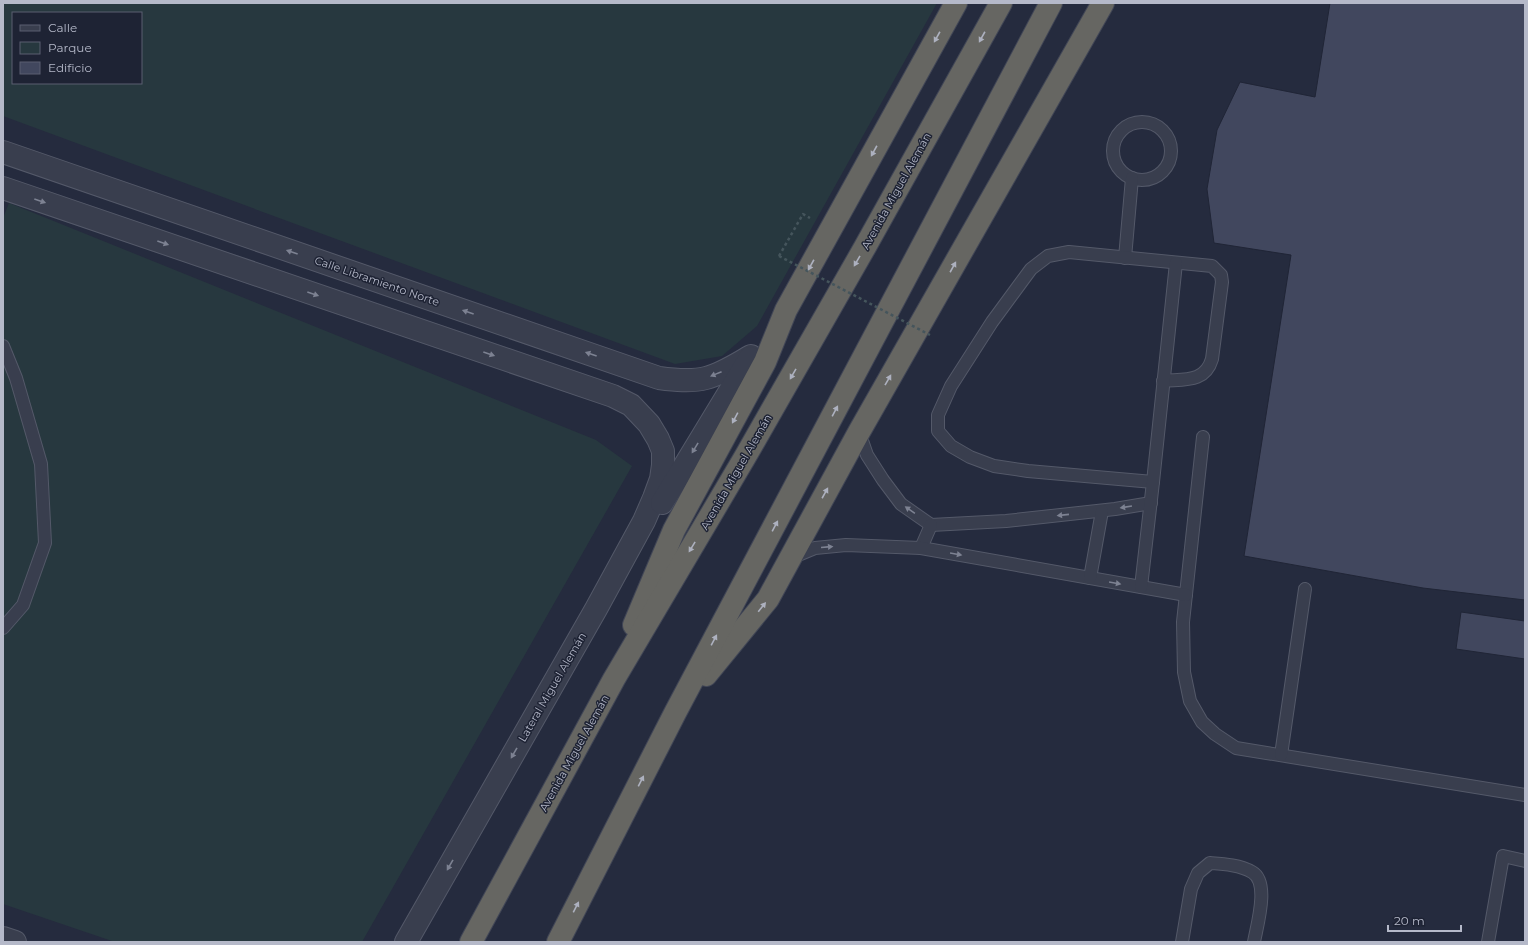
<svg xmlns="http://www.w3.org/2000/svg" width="1528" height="945" viewBox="0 0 1528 945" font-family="Montserrat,sans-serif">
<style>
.green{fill:#27383f;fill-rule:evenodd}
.building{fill:#41475e;stroke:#202536}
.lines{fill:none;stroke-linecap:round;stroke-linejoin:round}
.service-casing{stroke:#545969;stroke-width:14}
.minor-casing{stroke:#545969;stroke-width:24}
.tertiary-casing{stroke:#545969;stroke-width:24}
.trunk-casing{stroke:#414656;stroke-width:24}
.path{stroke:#45555c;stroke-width:2.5;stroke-dasharray:3 3;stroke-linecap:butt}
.service{stroke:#393e4e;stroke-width:12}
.minor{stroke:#393e4e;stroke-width:22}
.tertiary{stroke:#393e4e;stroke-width:22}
.trunk{stroke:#666662;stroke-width:22}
.path-bridge{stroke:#45555c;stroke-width:2.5;stroke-dasharray:3 3;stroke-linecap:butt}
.oneway{fill:#adb1bf}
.oneway2{fill:#7d8292}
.labels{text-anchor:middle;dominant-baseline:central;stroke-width:3;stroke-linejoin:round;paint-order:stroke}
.street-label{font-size:11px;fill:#b5b9c9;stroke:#1e2334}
</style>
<rect width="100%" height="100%" fill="#252b3e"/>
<g class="green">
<path d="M3 3H937L757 326 722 356 675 364 3 116ZM13 13H141V83H13Z"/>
<path d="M9 203 596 440 632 466 362 942H115L3 904V218Z"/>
</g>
<g class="building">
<path d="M1330 3H1525V600L1423 588 1244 556 1291 255 1214 243 1207 189 1217 130 1240 82 1315 97Z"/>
<path d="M1461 612 1525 621V659L1456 649Z"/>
</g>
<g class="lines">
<defs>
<g id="service">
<circle cx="1142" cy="151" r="29"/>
<path d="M1125 258 1132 178"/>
<path d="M3 346 16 378 41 464 45 543 23 605 3 628"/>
<path d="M859 432 867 455 883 480 901 504 931 525 1006 521 1115 509 1151 503"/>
<path d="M1203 437 1183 622 1184 672 1190 701 1202 722 1215 734 1236 748 1525 795"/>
<path d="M1153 482 1028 471 994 466 970 457 951 446 938 431V415L951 386 992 322 1031 269 1048 256 1069 252 1212 266 1221 275 1222 282 1212 359C1205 383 1184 379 1163 381"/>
<path d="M921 548 931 525"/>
<path d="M791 558 815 548 846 545 921 548 1186 595"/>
<path d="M1090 578 1102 511"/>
<path d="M1141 587 1153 482 1176 263"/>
<path d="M1281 755 1305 589"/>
<path d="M1182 942 1191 889 1198 873 1210 863C1223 864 1240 865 1252 872 1270 882 1257 925 1254 942"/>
<path d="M1488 942 1503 856 1525 861"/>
</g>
<path id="minor" d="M3 938 15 942"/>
<g id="tertiary">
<path d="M3 152 659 378C674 380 691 382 706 378 722 374 737 364 751 356"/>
<path d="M3 188 613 396 631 405 649 424 658 439 663 451V465L661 479 654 498 644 521 596 609 406 942"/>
<path d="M662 503 750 358"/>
</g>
<g id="trunk">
<path d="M634 625 674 530 765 362 786 310 956 3"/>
<path d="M706 675 768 599 859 432 1103 3"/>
<path d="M471 942 614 679 745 457 865 247 1001 3"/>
<path d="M558 942 675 713 1051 3"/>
</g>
</defs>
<use href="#service" class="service-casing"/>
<use href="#minor" class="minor-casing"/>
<use href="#tertiary" class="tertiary-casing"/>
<use href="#trunk" class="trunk-casing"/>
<path class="path" d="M779 256 803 214 810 218"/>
<use href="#service" class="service"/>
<use href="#minor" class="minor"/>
<use href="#tertiary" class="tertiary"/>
<use href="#trunk" class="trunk"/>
<path class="path-bridge" d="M779 256 930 335"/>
</g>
<defs><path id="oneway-solid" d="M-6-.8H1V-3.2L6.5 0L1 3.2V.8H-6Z"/></defs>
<g class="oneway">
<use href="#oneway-solid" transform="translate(937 37) rotate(119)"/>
<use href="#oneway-solid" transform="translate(982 37) rotate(119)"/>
<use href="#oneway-solid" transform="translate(874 151) rotate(119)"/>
<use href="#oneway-solid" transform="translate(857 261) rotate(120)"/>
<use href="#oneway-solid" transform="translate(811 265) rotate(119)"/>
<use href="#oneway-solid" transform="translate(953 267) rotate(-61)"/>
<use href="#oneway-solid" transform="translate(793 374) rotate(120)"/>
<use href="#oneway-solid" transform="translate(888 380) rotate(-60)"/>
<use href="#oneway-solid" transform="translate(835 411) rotate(-62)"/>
<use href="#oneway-solid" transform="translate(735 418) rotate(118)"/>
<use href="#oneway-solid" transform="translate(825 493) rotate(-61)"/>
<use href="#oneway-solid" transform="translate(775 526) rotate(-62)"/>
<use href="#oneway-solid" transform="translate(692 547) rotate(121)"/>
<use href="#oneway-solid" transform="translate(762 607) rotate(-51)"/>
<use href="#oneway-solid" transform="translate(714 640) rotate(-62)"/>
<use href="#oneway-solid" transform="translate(641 781) rotate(-63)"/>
<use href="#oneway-solid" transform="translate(576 907) rotate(-63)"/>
</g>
<g class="oneway2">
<use href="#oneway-solid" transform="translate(40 201) rotate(19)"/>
<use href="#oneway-solid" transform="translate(163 243) rotate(19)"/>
<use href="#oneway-solid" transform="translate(292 252) rotate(-161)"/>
<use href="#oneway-solid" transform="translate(313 294) rotate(19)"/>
<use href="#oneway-solid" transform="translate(468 312) rotate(-161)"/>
<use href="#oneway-solid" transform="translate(489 354) rotate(19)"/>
<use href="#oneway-solid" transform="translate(591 354) rotate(-161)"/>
<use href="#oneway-solid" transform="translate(716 374) rotate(158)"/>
<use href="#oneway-solid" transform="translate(695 448) rotate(121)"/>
<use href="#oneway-solid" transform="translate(1126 507) rotate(171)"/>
<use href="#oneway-solid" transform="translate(910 510) rotate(-145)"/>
<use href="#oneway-solid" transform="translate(1063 515) rotate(174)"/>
<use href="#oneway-solid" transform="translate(827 547) rotate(-5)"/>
<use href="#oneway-solid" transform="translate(956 554) rotate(10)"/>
<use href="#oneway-solid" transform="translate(1115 583) rotate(10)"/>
<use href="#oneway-solid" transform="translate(514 753) rotate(120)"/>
<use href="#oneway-solid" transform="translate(450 865) rotate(120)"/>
</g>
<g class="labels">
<g class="street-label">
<text transform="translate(896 191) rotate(-61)">Avenida Miguel Alemán</text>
<text transform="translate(377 281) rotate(19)">Calle Libramiento Norte</text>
<text transform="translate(736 472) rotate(-60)">Avenida Miguel Alemán</text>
<text transform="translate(552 687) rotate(-60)">Lateral Miguel Alemán</text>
<text transform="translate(574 753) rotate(-61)">Avenida Miguel Alemán</text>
</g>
</g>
<rect width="1528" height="945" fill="none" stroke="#b5b9c9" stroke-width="8"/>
<rect x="12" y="12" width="130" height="72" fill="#1e2334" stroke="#5a5f70"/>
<rect x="20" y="25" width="20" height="6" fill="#393e4e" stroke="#5a5f70"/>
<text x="48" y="32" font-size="12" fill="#b5b9c9">Calle</text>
<rect x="20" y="42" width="20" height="12" fill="#27383f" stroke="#5a5f70"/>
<text x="48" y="52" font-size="12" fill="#b5b9c9">Parque</text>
<rect x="20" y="62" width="20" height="12" fill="#41475e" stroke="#5a5f70"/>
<text x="48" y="72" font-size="12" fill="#b5b9c9">Edificio</text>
<path d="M1388 925v6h73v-6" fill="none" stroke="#b5b9c9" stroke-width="2"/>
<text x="1394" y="925" font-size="12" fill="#b5b9c9" stroke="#1e2334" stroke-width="3" paint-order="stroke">20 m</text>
</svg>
